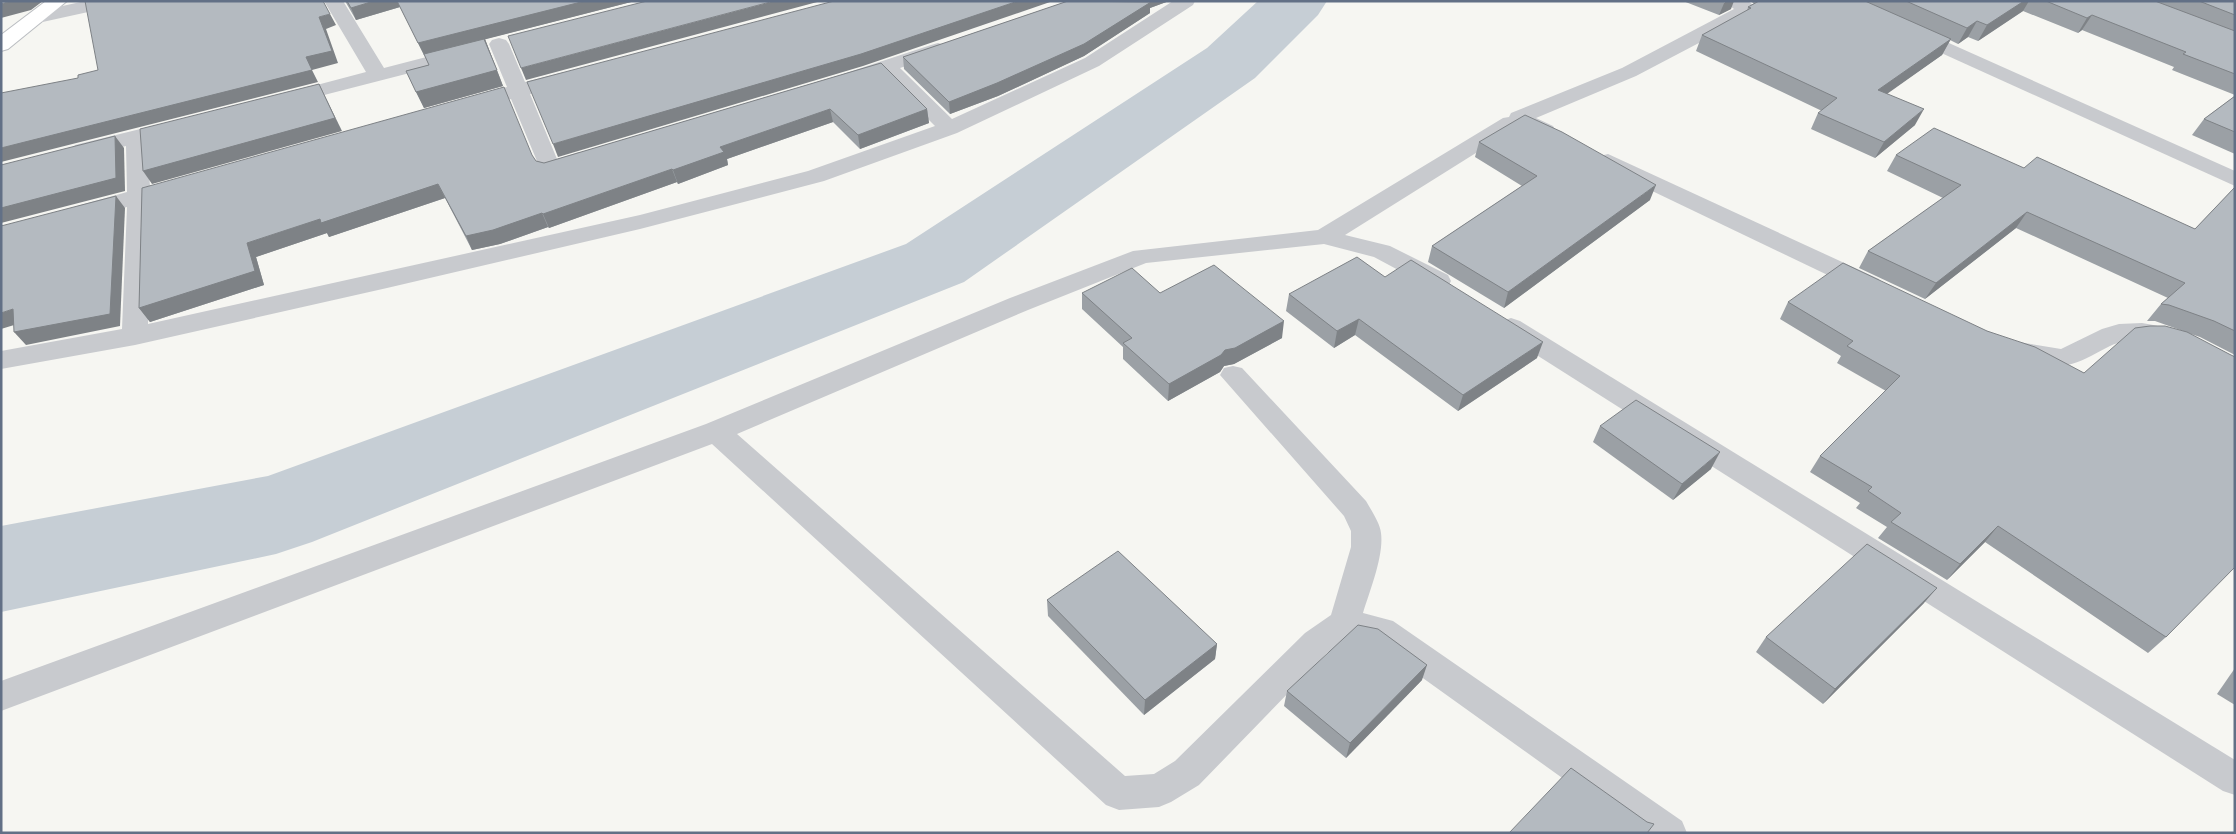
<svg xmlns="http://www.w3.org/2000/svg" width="2236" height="834" viewBox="0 0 2236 834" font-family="Signika,sans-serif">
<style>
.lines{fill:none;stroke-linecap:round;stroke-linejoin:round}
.river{fill:#c6ced5;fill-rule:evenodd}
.major-casing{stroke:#babdc1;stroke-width:2}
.minor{fill:#c8cace;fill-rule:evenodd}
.major{fill:#fff;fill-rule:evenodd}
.wall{fill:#9ba0a5}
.shaded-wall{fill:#7e8286}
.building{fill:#b4bac0;stroke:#7e8286}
</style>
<rect width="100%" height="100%" fill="#f6f6f2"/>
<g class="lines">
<path class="river" d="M1258 1H1327L1318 15 1255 78 964 282 312 542 276 554 1 612V526L268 476 906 244 1207 48Z"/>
<defs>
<path id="major" d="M46 1H67L8 49 1 51V35Z"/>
</defs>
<use href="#major" class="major-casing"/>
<g class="minor">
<path d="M85 1H122L120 5 38 23 31 21 28 17 31 13Z"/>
<path d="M324 1H343L384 68 465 47 472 49 475 53 472 57 293 103 286 105 279 103 276 99 279 95 366 72Z"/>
<path d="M1173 1H1195L1193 5 1099 66 957 133 824 181 640 229 387 288 135 345 1 369V351L122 329 127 207 85 218 77 216 73 211 77 206 127 192 126 146 83 157 75 155 72 150 75 145 177 120 185 121 188 126 185 131 147 140 150 187 178 179 186 181 189 186 186 191 150 201 148 324 640 215 808 171 935 126 883 74 850 84 843 82 840 78 843 74 931 45 938 43 945 45 948 49 945 53 900 68 952 119 1085 58Z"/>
<path d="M1724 1H1748L1758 9 1756 13 1636 76 1536 118 1553 126 1556 131 1553 136C1540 139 1531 132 1519 126L1345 235 1390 246 1448 275 1451 281 1448 287 1439 289 1430 287 1374 257 1324 244 1146 263 1028 310 737 434 1125 776 1154 774 1175 761 1305 633 1331 615 1351 547V531L1344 516 1220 375 1224 368 1233 366 1242 368 1366 501C1371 510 1380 523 1381 533 1384 556 1370 590 1363 613L1393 621 1682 821 1687 833H1639L1374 643 1349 637 1327 653 1199 785 1171 802 1159 807 1119 810 1106 805 712 444 1 711V681L706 424 1010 298 1133 251 1318 230 1503 118 1509 117 1511 113 1622 68 1734 9Z"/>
<path d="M1913 27 2235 171V186L1906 37 1903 33 1906 29Z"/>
<path d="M499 38 506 40 509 44 525 82 564 72 571 74 574 78 571 82 530 94 557 159 579 152 587 154 590 159 587 164 550 175 542 173 511 99 470 110 463 108 460 104 463 100 507 87 489 44 492 40Z"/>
<path d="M1608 154 1879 279 1882 285 1879 291 1870 293 1861 291 1600 166 1597 161 1600 156Z"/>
<path d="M1511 318 1520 321 2235 760V795L2223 791 1502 333 1498 327 1502 321Z"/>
<path d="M2142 323C2176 328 2205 341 2235 357V378L2226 376C2194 358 2160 335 2122 342 2111 344 2101 351 2091 356 2061 372 2041 367 2010 357L2006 351 2010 345 2019 342 2061 349 2102 329 2119 324Z"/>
</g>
<use href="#major" class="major"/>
</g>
<g class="wall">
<path d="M345 1H635L485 39 503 86 424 108 406 71 429 65 400 7 356 20Z"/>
<path d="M1068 1H1169L1150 8V13L1084 56 998 96 950 114 904 69 903 57Z"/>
<path d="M1683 1H1725L1724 3 1731 9 1719 15Z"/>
<path d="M1751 1H2235V95L2172 70 2174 67 2082 30 2078 33 2023 11 1978 41 1968 37 1958 44 1950 40 1942 55 1887 93 1915 125 1875 158 1811 129 1818 113 1822 111 1696 51 1702 35 1747 11 1748 7 1754 4Z"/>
<path d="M881 63 927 109 929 123 860 149 833 122 727 159 728 165 678 184 677 182 549 228 548 227 500 244 472 250 445 198 329 237 327 233 256 257 264 285 150 322 139 308 142 188 532 156 536 161 544 163Z"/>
<path d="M2235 96V154L2192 135 2204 119Z"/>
<path d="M1479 142 1650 200 1504 308 1428 262 1432 246 1522 186 1475 157Z"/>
<path d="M1896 155 2024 168 2195 229 2235 187V355L2200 337 2188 333 2166 637 2148 653 1985 542 1947 580 1878 538 1887 527 1856 508 1860 503 1810 472 1820 456 1886 391 1837 363 1841 356 1780 319 1788 302 1987 331 2084 373 2183 331 2155 321H2147L2161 304 2168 298 2016 228 1925 299 1859 268 1868 251 1943 198 1887 171Z"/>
<path d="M1385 277 1537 358 1458 411 1355 335 1334 348 1286 311 1289 294Z"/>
<path d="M1082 293H1160L1282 338 1234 364 1224 366 1220 372 1168 401 1123 359V347L1082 309Z"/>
<path d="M1600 426 1711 469 1673 500 1593 442Z"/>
<path d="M1047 600 1217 644 1215 659 1144 715 1048 616Z"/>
<path d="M1924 603 1823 704 1756 652 1766 637Z"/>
<path d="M2235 668V705L2217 694Z"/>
<path d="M1422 680 1346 758 1284 706 1287 691Z"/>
</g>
<g class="shaded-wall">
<path d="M11 1H43L31 10 1 18V4Z"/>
<path d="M374 1H397L400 7 356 20 351 8Z"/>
<path d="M585 1H635L424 55 418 43Z"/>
<path d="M774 1H821L526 80 521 68Z"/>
<path d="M1018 1H1053L863 66 558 157 553 144Z"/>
<path d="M1146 1H1169L1150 8V13L1084 56 998 96 950 114 949 102Z"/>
<path d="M1725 1H1734L1731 9 1719 15Z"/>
<path d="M2024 1H2029L2023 11 1978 41 1987 25Z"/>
<path d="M330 14 336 25 326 29 338 63 312 70 318 82 1 162V148L306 57 319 17Z"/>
<path d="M2092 15 2082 30 2078 33 2087 18Z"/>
<path d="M1977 21 1968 37 1958 44 1967 28Z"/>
<path d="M485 39 503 86 424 108 416 92Z"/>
<path d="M1951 39 1942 55 1870 106 1878 90Z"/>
<path d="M319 84 342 131 152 184 143 171Z"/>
<path d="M830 109 833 122 727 159 728 165 678 184 673 170 720 147Z"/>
<path d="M927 109 929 123 860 149 858 135Z"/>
<path d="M1924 109 1915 125 1875 158 1884 142Z"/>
<path d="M115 136 124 148 125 191 1 223V208Z"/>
<path d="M672 169 677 182 549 228 543 214Z"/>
<path d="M438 184 445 198 329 237 327 233 256 257 264 285 150 322 139 308 247 243 320 219Z"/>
<path d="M1656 185 1650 200 1504 308 1508 292Z"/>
<path d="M116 196 125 208 120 326 26 345 14 332Z"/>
<path d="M2027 212 2016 228 1925 299 1936 283Z"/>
<path d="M542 213 548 227 500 244 472 250 466 236Z"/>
<path d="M13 309 24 322 1 329V313Z"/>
<path d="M1359 319 1355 335 1334 348 1337 331Z"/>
<path d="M1284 321 1282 338 1234 364 1224 366 1220 372 1168 401 1169 384 1225 350Z"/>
<path d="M1543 342 1537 358 1458 411 1463 395Z"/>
<path d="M1720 452 1711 469 1673 500 1682 484Z"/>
<path d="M1998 526 1985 542 1947 580 1960 564Z"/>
<path d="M1937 588 1924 603 1823 704 1835 689Z"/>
<path d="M1217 644 1215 659 1144 715 1145 700Z"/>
<path d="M1427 665 1422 680 1346 758 1350 743Z"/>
</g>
<g class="building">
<path d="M1 1H11L1 4Z"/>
<path d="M85 1H323L330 14 319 17 332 51 306 57 312 70 1 148V93L78 78V75L98 70Z"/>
<path d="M347 1H374L351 8Z"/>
<path d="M397 1H585L418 43Z"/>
<path d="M647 1H774L521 68 508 36Z"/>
<path d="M834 1H1018L861 54 553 144 527 82Z"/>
<path d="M1068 1 1151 2 1084 44 997 83 949 102 903 57Z"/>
<path d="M1759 1H1865L1951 39 1878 90 1924 109 1884 142 1818 113 1837 98 1702 35 1751 8 1748 7Z"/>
<path d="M1906 1H2024L1987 25 1977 21 1967 28Z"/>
<path d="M2046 1H2155L2235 31V74L2183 54 2186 52 2092 15 2087 18Z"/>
<path d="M2199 1H2235V15Z"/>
<path d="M484 39 497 70 416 92 406 71 429 65 424 54Z"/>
<path d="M881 63 927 109 858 135 830 109 720 147 724 152 673 170 672 169 543 214 542 213 493 230 466 236 438 184 321 223 320 219 247 243 255 271 139 308 142 188 504 87 532 155 536 161 544 163Z"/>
<path d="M319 84 335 118 143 171 140 129Z"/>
<path d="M2235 96V132L2204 119Z"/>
<path d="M1525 115 1562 132 1656 185 1508 292 1432 246 1537 176 1479 142Z"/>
<path d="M1934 128 2024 168 2037 157 2195 229 2235 187V331L2214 321 2169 305 2161 304 2185 283 2027 212 1936 283 1868 251 1961 185 1896 155Z"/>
<path d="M115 136 116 178 1 208V165Z"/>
<path d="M116 196 110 314 14 332 13 309 1 313V226Z"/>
<path d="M1357 257 1385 277 1411 260 1543 342 1463 395 1359 319 1337 331 1289 294Z"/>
<path d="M1843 263 1987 331 2035 347 2084 373 2135 328 2150 326H2165L2187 332 2229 354 2235 357V567L2166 637 1998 526 1960 564 1891 522 1901 513 1868 491 1872 487 1820 456 1900 376 1847 346 1853 341 1788 302Z"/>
<path d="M1214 265 1284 321 1235 348 1225 350 1221 355 1169 384 1123 343 1132 338 1082 293 1132 268 1160 293Z"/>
<path d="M1636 400 1720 452 1682 484 1600 426Z"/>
<path d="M1867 544 1937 588 1835 689 1766 637Z"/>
<path d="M1118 551 1217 644 1145 700 1047 600Z"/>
<path d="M1358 625 1378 629 1427 665 1350 743 1287 691Z"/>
<path d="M1571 768 1647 822 1654 824 1647 833H1509Z"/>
</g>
<rect width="2236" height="834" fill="none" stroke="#627086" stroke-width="5"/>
</svg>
